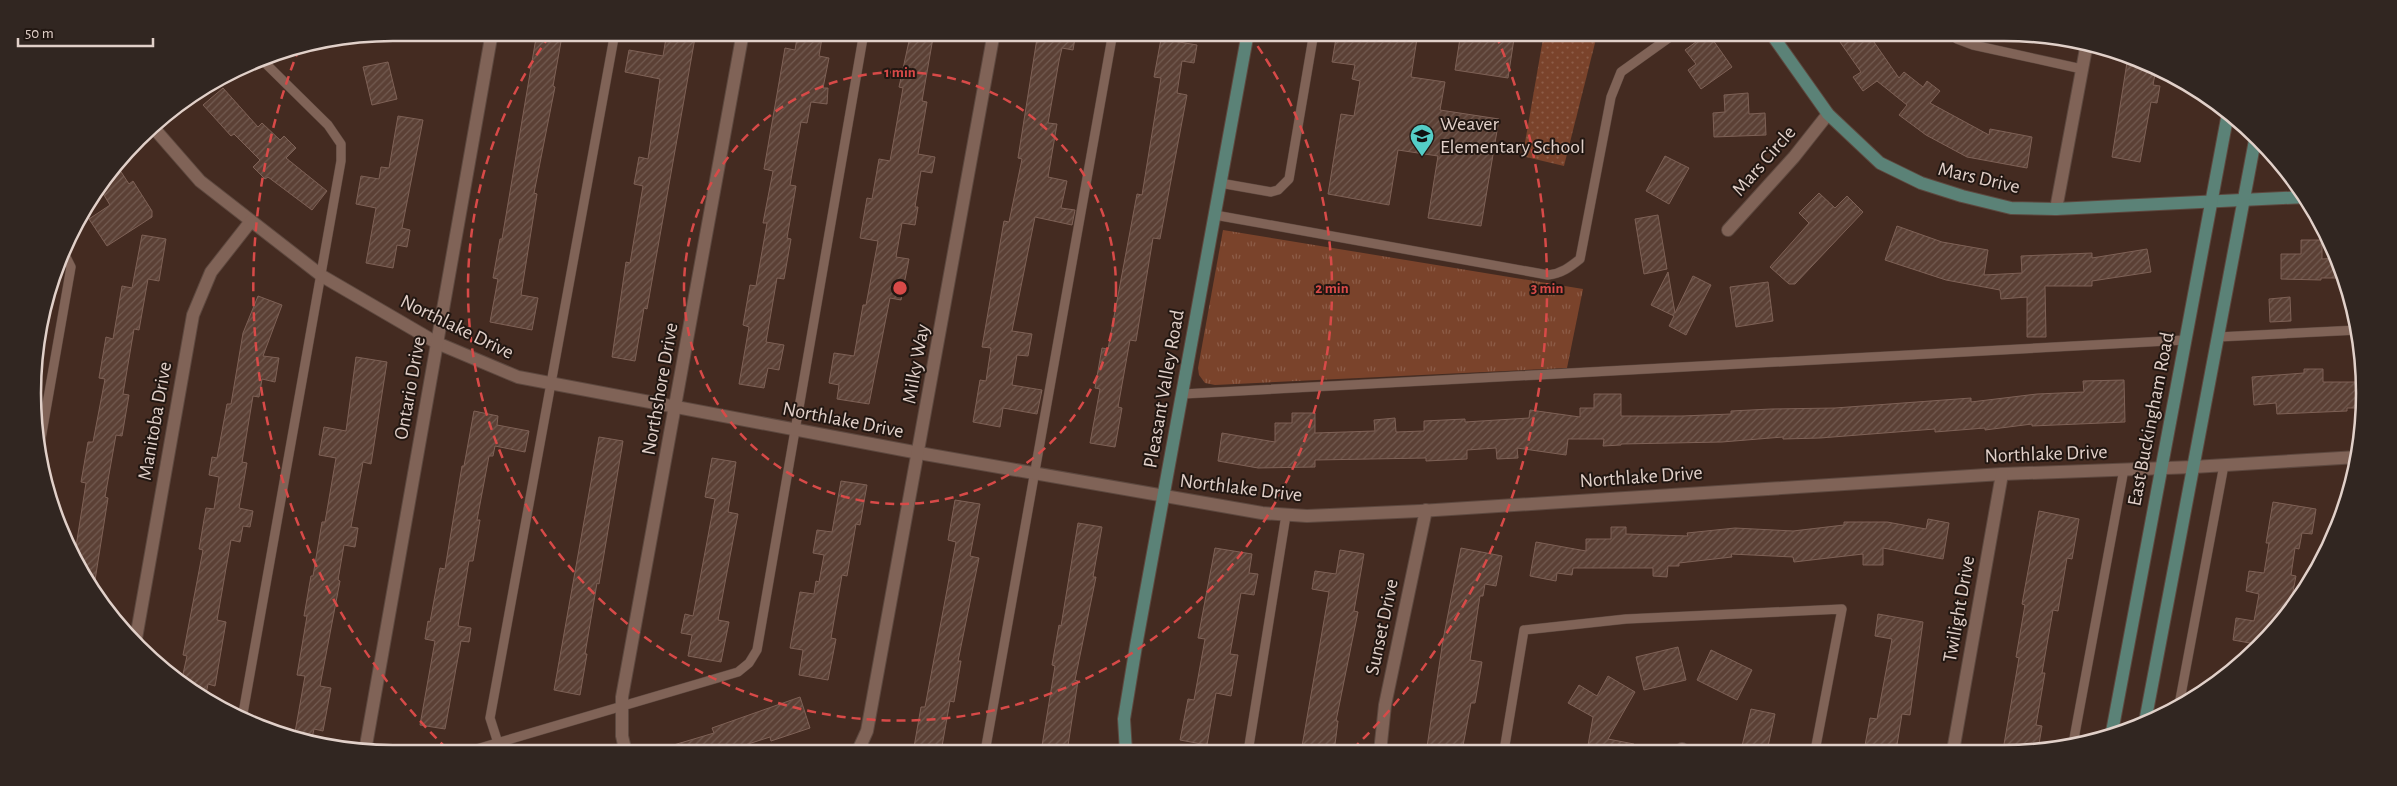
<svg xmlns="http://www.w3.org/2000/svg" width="2397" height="786" viewBox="0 0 2397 786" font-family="'Alegreya Sans',sans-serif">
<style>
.grass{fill:url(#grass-tufts)}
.park{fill:url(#park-dots)}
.building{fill:url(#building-hatch);stroke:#7e6156}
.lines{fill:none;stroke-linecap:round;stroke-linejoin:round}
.lane-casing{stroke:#5d483f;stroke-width:10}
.street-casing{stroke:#5d483f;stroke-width:14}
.secondary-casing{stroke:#5d483f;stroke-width:14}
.lane{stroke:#806357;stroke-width:9}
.street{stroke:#806357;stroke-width:12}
.secondary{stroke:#5b8277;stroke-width:12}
.ring{fill:none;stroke:#d84a48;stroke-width:2.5;stroke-dasharray:9 6}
.labels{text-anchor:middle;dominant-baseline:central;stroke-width:4;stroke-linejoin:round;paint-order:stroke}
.poi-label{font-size:20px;fill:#e1d0c9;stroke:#221712;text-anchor:start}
.street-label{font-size:20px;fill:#e1d0c9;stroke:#221712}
.rim{fill:none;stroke:#e1d0c9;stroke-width:2.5}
.centre{fill:#d84a48;stroke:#221712;stroke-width:2.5}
.ring-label{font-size:15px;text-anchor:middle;font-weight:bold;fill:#d84a48;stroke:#221712;stroke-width:4;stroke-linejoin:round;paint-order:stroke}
</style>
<defs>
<pattern id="grass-tufts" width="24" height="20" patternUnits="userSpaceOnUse" patternTransform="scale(1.25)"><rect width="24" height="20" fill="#7a432b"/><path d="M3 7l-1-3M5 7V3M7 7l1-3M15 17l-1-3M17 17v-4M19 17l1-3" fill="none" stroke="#8d5d48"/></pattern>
<pattern id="park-dots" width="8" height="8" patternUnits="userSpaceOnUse" patternTransform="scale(1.25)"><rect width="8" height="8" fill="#7a432b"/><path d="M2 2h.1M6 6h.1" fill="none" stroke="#8d5d48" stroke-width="1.8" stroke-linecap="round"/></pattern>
<pattern id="building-hatch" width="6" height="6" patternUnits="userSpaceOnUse" patternTransform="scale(1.25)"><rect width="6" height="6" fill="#5b4035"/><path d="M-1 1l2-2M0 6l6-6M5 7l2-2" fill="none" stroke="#725b51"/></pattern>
</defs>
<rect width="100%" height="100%" fill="#442b21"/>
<path class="grass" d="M1223 230 1583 289 1567 368 1215 385 1205 383 1199 375 1198 368Z"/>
<path class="park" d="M1544 33H1559L1596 39 1564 166 1526 157 1523 154Z"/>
<g class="building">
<path d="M537 32 562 36 553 86 555 87 534 193 537 194 521 295 538 298 532 330 490 322 498 279 493 278 500 239H502Z"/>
<path d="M667 32H696L647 309 644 308 635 361 612 357 626 262 630 263 643 186 634 184 639 157 648 159 660 79 625 72 629 50 663 56Z"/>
<path d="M798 32H823L819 56 829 58 823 88H828L827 104 811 102 807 123 801 122 790 185 796 186 787 238 791 239 784 279 777 278 766 342 784 345 779 370 768 368 764 388 739 384 749 327 743 325 750 285 756 286 767 223H763L773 171 764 169 785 48 795 50Z"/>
<path d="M911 32H934L922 101 927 102 918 154 935 157 932 173 921 171 915 207H918L915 225 902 223 896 257 909 259 901 300 890 298 869 404 837 399 839 385 829 383 834 353 854 356 863 305H866L878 241 860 238 867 198 872 199 879 159 890 161 903 88 899 87Z"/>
<path d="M1038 32H1076L1073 50 1062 48 1059 61 1048 123 1057 124 1048 177 1067 181 1061 208 1075 210 1072 225 1035 217 1012 331 1032 334 1028 356 1017 355 1012 385 1042 390 1037 414 1003 408 1000 427 973 422 980 380 986 381 991 348 982 347 1004 221 1009 222 1022 159 1018 158Z"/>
<path d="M1337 32H1418L1411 77 1445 82 1440 110 1499 119 1481 226 1428 218 1438 156 1398 150 1389 205 1328 194 1341 114 1354 116 1360 81 1352 79 1355 65 1332 62Z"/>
<path d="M1461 32H1515L1508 78 1455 70Z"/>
<path d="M1833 32H1867L1899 78 1904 72 1923 87 1927 81 1940 91 1930 103 1989 135 1990 129 2032 137 2027 168 1967 157 1926 135 1899 115 1907 105 1877 81 1863 91 1853 77 1861 72Z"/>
<path d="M1708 33 1732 67 1701 89 1688 70 1696 64 1685 50Z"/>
<path d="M1161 39 1197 45 1194 63 1182 61 1177 93 1187 95 1160 239 1153 238 1136 341 1130 340 1118 407 1122 408 1115 447 1090 443 1100 389 1095 388 1102 348 1108 349 1137 194 1142 195 1161 78 1154 77Z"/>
<path d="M2128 56 2156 68 2153 85 2160 86 2157 103 2151 102 2140 162 2112 157Z"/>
<path d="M388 62 397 99 372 105 363 67Z"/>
<path d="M223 88 258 127 262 123 280 140 284 136 296 148 286 158 327 191 312 210 268 177 265 179 253 167 260 160 234 134 231 136 203 105Z"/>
<path d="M1748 93 1749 114 1765 113 1766 135 1714 137 1713 113 1725 112 1724 95Z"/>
<path d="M398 116 423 120 402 228 410 230 407 247 397 245 393 268 366 263 376 208 356 204 361 176 379 179 381 167 389 168Z"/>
<path d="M1665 156 1689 168 1669 204 1646 191Z"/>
<path d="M116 164 129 184 133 181 152 211V217L107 246 89 219 110 205 99 187Z"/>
<path d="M1819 193 1835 208 1847 196 1863 212 1795 284H1789L1770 267 1809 223 1799 213Z"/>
<path d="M1658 215 1667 269 1644 274 1635 219Z"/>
<path d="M1897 226 1942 242 1988 250 1984 275 2022 273 2021 256 2092 253V258L2147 249 2151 272 2092 281V286H2045L2046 337H2027V297L2001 299 2000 290 1946 280 1885 260Z"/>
<path d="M142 235 166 239 159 281 148 279 139 330 134 329 123 394 129 395 122 436 116 435 105 497 108 498 93 593 75 553 86 483 81 482 88 442H93L105 379 99 378 106 337 113 339 122 286 132 288Z"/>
<path d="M2301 240H2322V259L2338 258 2344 278H2321V280L2281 279V254H2301Z"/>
<path d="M1668 272 1675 313 1693 276 1711 285 1686 335 1669 326 1674 316 1651 305Z"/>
<path d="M1768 282 1773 321 1736 327 1730 287Z"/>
<path d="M258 296 282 305 263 356 279 358 275 382 262 379 259 397 253 396 242 462 247 463 239 508 253 511 250 527 243 526 240 542 231 540 217 620 226 622 215 686 208 684 205 699 181 683 187 656 183 655 203 550 199 549 206 508 214 509 219 477 209 475 212 457 217 458 227 404H231L243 333Z"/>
<path d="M2290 297 2291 321 2270 322 2269 299Z"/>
<path d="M356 357 387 362 371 464 363 462 351 527 358 528 355 547 344 545 338 580 340 581 320 686 331 688 323 731 314 729 311 743 294 738 305 676 297 675 307 616H304L311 576H313L322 522H325L336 458 319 455 324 427 346 431Z"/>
<path d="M2304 369H2323V382H2363V408H2347V411L2277 414 2276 403 2254 405 2252 377 2304 373Z"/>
<path d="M2124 380 2125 422 2032 426V424L1985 430V428L1935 432V429L1820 438 1783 439V437L1722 442 1621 444V445L1603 446 1604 439H1568L1566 455 1517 448 1518 458 1497 459 1496 448 1467 450V459L1426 461V458L1315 460V467L1258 468 1218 461 1222 433 1275 442V423H1292V413H1315V433L1375 431 1374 420 1395 418 1396 432 1424 431V421L1465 419V422L1529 418 1530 410 1580 417V408H1594V394H1621V416H1682L1731 414V411L1771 409 1835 408 1971 398V402L2037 394 2084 392 2083 381Z"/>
<path d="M474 411 498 416 497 425 529 431 525 452 495 446 493 456H489L477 520H480L473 561H469L458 626 471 628 469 642 461 641 445 729 420 725 435 641 425 639 428 621 430 622 440 568 445 569 462 466H464Z"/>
<path d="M599 437 623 441 599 584 597 583 585 654H587L580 695 554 690Z"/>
<path d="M712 458 736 462 728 512 738 514 718 620 729 622 721 662 688 656 692 635 681 633 685 614 693 616 715 499 705 497Z"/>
<path d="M841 481 867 485 860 525 856 524 847 576 842 575 831 638 836 639 828 680 799 675 803 650 790 648 800 592 814 594 816 581 819 582 824 555 813 553 817 530 832 532Z"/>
<path d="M955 500 980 504 970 556 979 558 958 661H961L954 702 950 701 941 752 914 747 921 707H925L956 542 948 540Z"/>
<path d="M2273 502 2316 509 2312 534 2302 533 2299 549 2295 548 2291 575 2296 576 2290 607 2261 645 2233 640 2236 618 2254 621 2259 594 2246 591 2249 571 2264 573 2269 543H2266Z"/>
<path d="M2039 511 2079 519 2072 559 2067 558 2058 611 2053 610 2042 673H2045L2036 725 2042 726 2039 744 2031 743 2030 750H2003L2019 658 2016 657 2025 605 2022 604Z"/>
<path d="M1928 519 1949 523 1943 559 1883 548V565H1863V554L1794 562 1793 557 1731 554 1732 557 1679 563V566H1668L1667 577 1653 576V568H1573L1572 575 1557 573 1556 581 1530 576 1536 542 1586 551V539H1611V527H1626V534L1688 536 1687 533 1735 528 1793 531 1844 525V522H1887L1926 529Z"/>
<path d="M1078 523 1102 527 1093 577H1096L1075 680 1078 681 1067 752H1041L1055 666 1052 665 1059 625 1061 626Z"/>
<path d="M1215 548 1252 554 1249 573 1258 574 1254 595 1241 593 1230 654 1238 655 1231 696 1216 693 1207 745 1180 740 1188 699 1194 700 1205 639 1198 638Z"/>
<path d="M1461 548 1502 556 1496 586 1485 584 1483 596H1480L1470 660 1482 662 1475 703H1471L1462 751 1452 752 1427 747 1443 640Z"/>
<path d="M1340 550 1364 554 1354 611 1358 612 1336 721H1338L1334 752H1301L1329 592 1312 589 1315 571 1336 574Z"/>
<path d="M1878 614 1923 622 1910 715 1902 714 1896 751H1864L1870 718 1877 719 1892 639 1875 636Z"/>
<path d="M1678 647 1686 680 1644 690 1636 657Z"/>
<path d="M1711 650 1752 670 1737 700 1697 680Z"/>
<path d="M1608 676 1635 692 1608 739 1634 744 1633 751H1587L1593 717 1568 703 1579 685 1597 696Z"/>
<path d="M800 697 810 728 771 741 770 737 720 753H661L660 749 714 733 712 728Z"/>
<path d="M1751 709 1775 714 1767 751 1742 746Z"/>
</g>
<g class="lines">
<defs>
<g id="lane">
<path d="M1949 32 1957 39 1973 45 2082 69"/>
<path d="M1220 183 1271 192 1278 190 1289 179 1314 32"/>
<path d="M1215 215 1548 275C1561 274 1570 267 1580 259L1611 97 1621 72 1677 32"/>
<path d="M2218 337 2358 330"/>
<path d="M1183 394 2185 340"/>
<path d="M39 450 71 267 64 253"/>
<path d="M2179 705 2224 465"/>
<path d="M242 719 341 161V144L328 125 260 58"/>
<path d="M498 743 490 718 615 32"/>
<path d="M2073 744 2124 469"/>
<path d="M1509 751 1505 745 1524 630 1626 619 1842 609 1815 751"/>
<path d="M985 752 1113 32"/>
<path d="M1248 752 1286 515"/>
<path d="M463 753 738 672 749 663 757 650 864 32"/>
</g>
<g id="street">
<path d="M152 126 200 181 322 276 437 343 518 377 919 453 1262 513 1307 516 1420 511 2002 474 2193 467 2358 457"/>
<path d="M2056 209 2087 43"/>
<path d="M1728 230 1794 157 1828 114"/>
<path d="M135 644 193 315 211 272 251 221"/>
<path d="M365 751 492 32"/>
<path d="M1682 751V749"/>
<path d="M1953 751 2002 474"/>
<path d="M1380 752 1385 705 1426 510"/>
<path d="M626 753 622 736V697L743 32"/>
<path d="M857 753 867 731 994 32"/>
</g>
<g id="secondary">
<path d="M1770 32 1828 114 1880 163 1921 183 1962 196 2011 208 2056 209 2306 197"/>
<path d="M2145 722 2256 135"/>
<path d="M2112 732 2228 113"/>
<path d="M1126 752 1124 719 1136 646 1248 32"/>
</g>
</defs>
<use href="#lane" class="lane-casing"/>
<use href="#street" class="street-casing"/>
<use href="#secondary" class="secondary-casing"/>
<use href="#lane" class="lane"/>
<use href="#street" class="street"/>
<use href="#secondary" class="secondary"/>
</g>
<g class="ring">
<circle cx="900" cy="288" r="216"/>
<path d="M1249 34A432 432 0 1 1 551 34"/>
<path d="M447 749A647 647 0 0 1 298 51M1496 35A647 647 0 0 1 1353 749"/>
</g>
<defs>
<symbol id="school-pin" viewBox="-11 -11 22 30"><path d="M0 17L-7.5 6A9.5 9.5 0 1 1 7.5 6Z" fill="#54cdc7" stroke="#221712"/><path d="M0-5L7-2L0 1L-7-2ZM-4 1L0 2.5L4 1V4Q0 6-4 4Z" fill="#111"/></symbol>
</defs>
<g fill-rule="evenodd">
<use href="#school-pin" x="1408" y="122" width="28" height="38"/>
</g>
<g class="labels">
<g class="poi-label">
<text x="1440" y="124">Weaver<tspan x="1440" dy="23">Elementary School</tspan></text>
</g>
<g class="street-label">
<text transform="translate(1764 161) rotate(-49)">Mars Circle</text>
<text transform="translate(1979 178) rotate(13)">Mars Drive</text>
<text transform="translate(457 327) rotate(26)">Northlake Drive</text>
<text transform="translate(916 364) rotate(-80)">Milky Way</text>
<text transform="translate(410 388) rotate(-80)">Ontario Drive</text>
<text transform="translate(660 389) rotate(-80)">Northshore Drive</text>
<text transform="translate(1164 389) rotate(-80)">Pleasant Valley Road</text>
<text transform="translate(2151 419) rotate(-79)">East Buckingham Road</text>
<text transform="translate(843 420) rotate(11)">Northlake Drive</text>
<text transform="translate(155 421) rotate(-80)">Manitoba Drive</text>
<text transform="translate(2046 454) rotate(-2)">Northlake Drive</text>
<text transform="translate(1641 477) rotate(-4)">Northlake Drive</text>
<text transform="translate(1241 488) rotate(7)">Northlake Drive</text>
<text transform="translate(1959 609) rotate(-80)">Twilight Drive</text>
<text transform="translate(1382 627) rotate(-78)">Sunset Drive</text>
</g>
</g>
<path d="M0 0H2397V786H0ZM393 41H2004A352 352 0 0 1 2356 393V393A352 352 0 0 1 2004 745H393A352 352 0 0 1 41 393V393A352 352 0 0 1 393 41Z" fill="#312621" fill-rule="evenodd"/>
<path class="rim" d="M393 41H2004A352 352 0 0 1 2356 393V393A352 352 0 0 1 2004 745H393A352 352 0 0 1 41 393V393A352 352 0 0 1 393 41Z"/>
<circle cx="900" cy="288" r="8" class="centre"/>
<g class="ring-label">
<text x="900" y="77">1 min</text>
<text x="1332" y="293">2 min</text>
<text x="1547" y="293">3 min</text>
</g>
<path d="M18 38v8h135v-8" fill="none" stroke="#e1d0c9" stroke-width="2.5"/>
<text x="25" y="38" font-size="15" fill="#e1d0c9" stroke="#221712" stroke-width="4" paint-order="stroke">50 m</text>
</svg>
